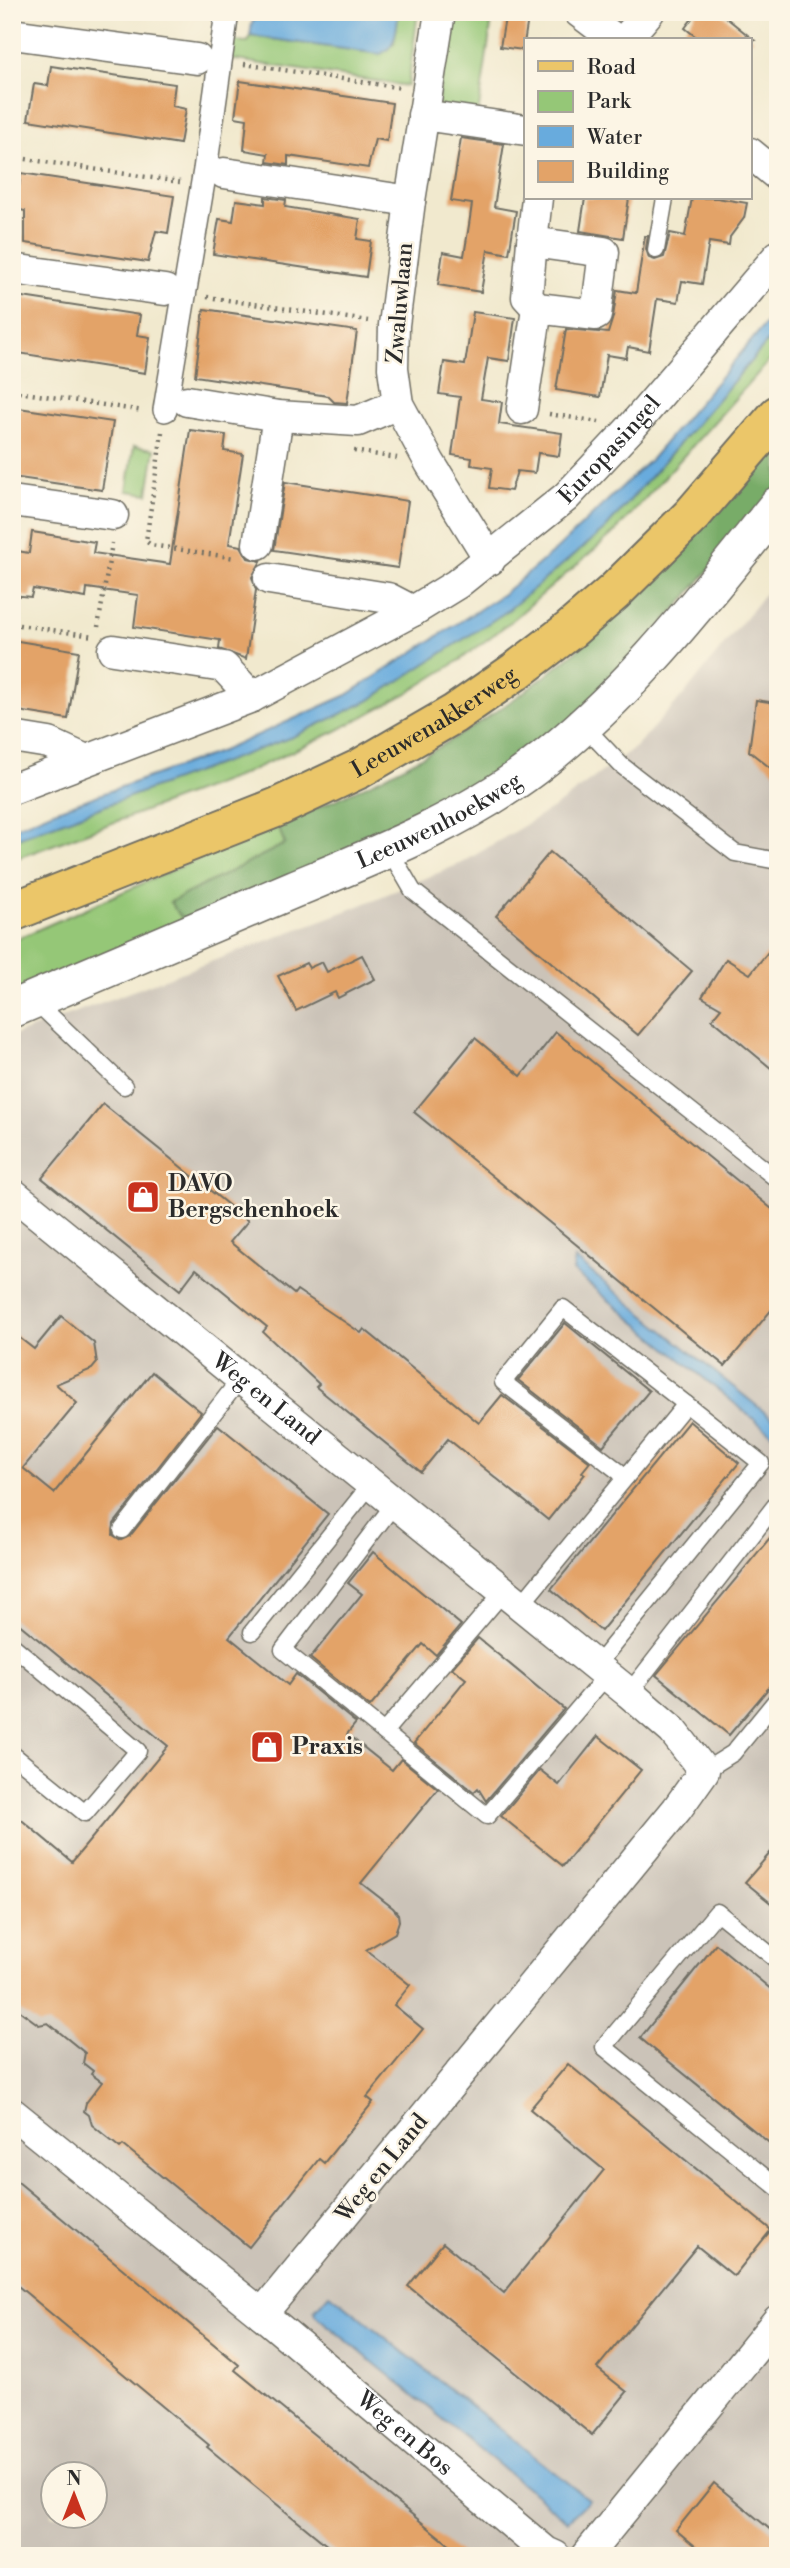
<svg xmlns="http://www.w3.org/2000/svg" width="790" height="2568" viewBox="0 0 790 2568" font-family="'Libre Bodoni',serif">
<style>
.industrial{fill:#cbc3b8;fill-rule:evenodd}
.green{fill:#95c777;stroke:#607951;stroke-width:2}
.forest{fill:#78ac68;stroke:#526c4a;stroke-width:2}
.water{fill:#68abdd;stroke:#4a6b84;stroke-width:2}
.building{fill:#e3a368}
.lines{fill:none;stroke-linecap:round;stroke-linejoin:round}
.service-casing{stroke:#706e64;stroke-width:19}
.pedestrian-casing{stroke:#706e64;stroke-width:26}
.minor-casing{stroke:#706e64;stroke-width:33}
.tertiary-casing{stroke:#706e64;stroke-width:40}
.primary-casing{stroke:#706e64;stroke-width:42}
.path{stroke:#706e64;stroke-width:4.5;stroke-dasharray:2 5;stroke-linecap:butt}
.service{stroke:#fff;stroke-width:16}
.pedestrian{stroke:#fff;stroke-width:23}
.minor{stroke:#fff;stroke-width:30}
.tertiary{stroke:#fff;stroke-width:37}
.primary{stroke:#ebc669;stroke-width:38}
.labels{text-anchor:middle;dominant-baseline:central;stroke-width:5;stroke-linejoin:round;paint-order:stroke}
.street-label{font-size:23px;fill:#2b2b2b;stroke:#fcf5e5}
.poi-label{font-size:23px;font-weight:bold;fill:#2b2b2b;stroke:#fcf5e5;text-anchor:start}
</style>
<rect width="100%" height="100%" fill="#fcf5e5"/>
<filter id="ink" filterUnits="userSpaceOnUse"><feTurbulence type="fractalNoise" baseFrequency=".0143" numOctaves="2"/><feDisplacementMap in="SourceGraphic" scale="14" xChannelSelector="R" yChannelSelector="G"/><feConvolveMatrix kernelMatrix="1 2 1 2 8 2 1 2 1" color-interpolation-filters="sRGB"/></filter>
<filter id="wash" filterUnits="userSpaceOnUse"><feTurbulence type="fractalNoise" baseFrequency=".00686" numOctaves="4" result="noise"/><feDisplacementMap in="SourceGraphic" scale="28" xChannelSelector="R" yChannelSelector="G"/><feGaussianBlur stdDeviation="1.57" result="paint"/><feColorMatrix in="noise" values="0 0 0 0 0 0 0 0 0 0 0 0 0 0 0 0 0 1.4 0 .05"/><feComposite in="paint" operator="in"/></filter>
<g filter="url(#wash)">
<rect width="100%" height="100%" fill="#f1e9ce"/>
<path class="industrial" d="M778 577V2556H12V1036L349 910 462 863 555 807 635 747 688 690ZM52 2474H94V2516H52Z"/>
<g class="green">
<path d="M399 12H418L408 86 229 59 231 41 248 42 250 36 380 54 394 43Z"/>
<path d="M450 12H493L478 115 437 107Z"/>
<path d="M778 330V351L616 531 509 623 460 660 406 694 336 731 239 776 12 860V840L292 737 368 701 507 611 605 529Z"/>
<path d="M134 446 155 449 148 494 127 491Z"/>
<path d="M277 824 285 844 170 902 184 921 12 994V941Z"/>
</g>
<path class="forest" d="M778 438V487L683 601 584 713 446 811 184 921 170 902 285 844 277 824C393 779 505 716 598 632 663 572 719 504 778 438Z"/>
<g class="water">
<path d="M259 12H399C396 28 397 48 380 54L250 36 252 23Z"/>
<path d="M778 309V330L605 529 507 611 368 701 292 737 12 840V829L51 812 222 751 347 695 503 594 558 548 652 458Z"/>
<path d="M575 1259 778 1423V1439L573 1271Z"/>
<path d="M329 2294 342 2303 589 2500 568 2521 315 2315 314 2311Z"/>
</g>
<g id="blocks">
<g class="building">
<path d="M506 12H529L523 50 500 47Z"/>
<path d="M697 12H719L754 40H700L685 28Z"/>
<path d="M51 66 175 84 172 106 186 109 180 144 28 120 34 84 48 86Z"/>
<path d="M240 81 392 103 387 141 375 139 368 168 288 156V165L267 162 268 154 244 150 247 119 235 117Z"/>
<path d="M461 138 504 144 494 207 516 211 509 254 488 250 481 292 438 285 443 252 464 256 469 225 472 204 451 201Z"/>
<path d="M21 173 174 196 168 233 156 231 148 262 25 243V211L16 209Z"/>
<path d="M265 197 286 200 285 207 360 219 357 239 371 241 366 277 213 254 219 219 233 221 236 200 265 204Z"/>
<path d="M585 198H629L623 238 580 231Z"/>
<path d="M692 198H717L747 203 744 218 730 237 729 245 709 242 702 284 682 281 678 302 657 299 649 351 628 347 626 358 607 355 600 397 556 390 566 329 608 333 613 317 617 290 636 293 645 236H648L646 249 649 258 655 260 664 257 670 233 685 236Z"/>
<path d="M16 296 140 315 137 335 150 337 145 373 12 352V317Z"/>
<path d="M204 309 357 331 347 403 334 402 328 396 195 376Z"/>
<path d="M473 312 515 318 509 361 488 358 481 399 502 402 499 424 562 433 559 456 538 453 535 473 517 471 511 491 489 488 492 468 471 465 472 458 452 455 460 397 439 394 444 362 465 365Z"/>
<path d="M12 407 113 422 102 490 12 477Z"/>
<path d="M190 430 226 435 224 451 243 454 229 544 241 546 248 558 261 561 252 577 256 590 246 659 219 649 220 640 134 627 138 595 87 588 86 598 33 589 31 597 12 595V550L29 553 32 532 95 542 93 553 170 564Z"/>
<path d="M285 482 408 501 398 568 274 550Z"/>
<path d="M12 640 79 651 68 719 12 710Z"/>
<path d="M756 700 769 702 778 709V774L749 751Z"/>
<path d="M550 852 692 971 638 1035 496 916Z"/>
<path d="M778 940V1074L712 1019 721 1008 702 997 726 959 750 974Z"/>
<path d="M362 955 375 979 338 998 335 992 296 1011 278 976 306 963 309 968 322 962 327 972Z"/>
<path d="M556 1032 778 1214V1302L725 1366 414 1112 475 1038 521 1076Z"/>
<path d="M103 1104 248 1221 230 1242 294 1294 297 1290 361 1333 364 1329 479 1423 502 1395 590 1462 582 1472 585 1474 548 1520 448 1439 421 1472 316 1387 319 1384 263 1332 267 1327 196 1269 180 1290 42 1178Z"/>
<path d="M61 1316 94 1343 97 1363 92 1369 56 1384 77 1403 23 1468 54 1493 152 1372 201 1412 114 1524 113 1535 121 1540 130 1536 218 1425 328 1514 229 1637 288 1685 296 1674 356 1723 347 1734 392 1770 401 1759 438 1789 361 1883 393 1908 398 1914 399 1921 395 1933 366 1950 410 1985 394 2005 423 2029 367 2097 373 2102 324 2163 319 2159 249 2247 123 2145 120 2148 92 2125 89 2115 84 2111 86 2103 102 2082 91 2074 93 2071 83 2063 85 2053 48 2023 39 2025 12 2005V1812L72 1862 168 1746 12 1618V1332L34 1349Z"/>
<path d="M565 1323 649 1391 603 1446 518 1380Z"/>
<path d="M689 1421 739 1463 601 1631 551 1589Z"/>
<path d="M778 1528V1677L729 1735 656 1675Z"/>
<path d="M373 1552 461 1625 436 1655 423 1644 370 1707 310 1658 362 1594 348 1583Z"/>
<path d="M478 1638 564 1709 486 1801 478 1788 474 1792 414 1743 466 1679 452 1668Z"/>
<path d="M598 1736 641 1770 563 1866 501 1816 540 1770 559 1785Z"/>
<path d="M778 1844V1909L745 1882Z"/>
<path d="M716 1944 778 1995V2150L640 2038Z"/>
<path d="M568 2064 771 2230 734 2276 697 2246 597 2368 627 2392 592 2435 408 2286 443 2243 504 2293 604 2170 530 2109Z"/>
<path d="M12 2177 239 2365 235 2370 463 2556H340L207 2447 209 2445 12 2281Z"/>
<path d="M714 2483 778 2536V2556H707L676 2530Z"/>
</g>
</g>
</g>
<g filter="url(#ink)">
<use href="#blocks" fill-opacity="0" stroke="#706e64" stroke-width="2"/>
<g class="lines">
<defs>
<g id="service">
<path d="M656 250 665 198"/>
<path d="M584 726 621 765 735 853 778 861"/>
<path d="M388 848 413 891 778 1180"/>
<path d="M34 1000 124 1086"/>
<path d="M626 1477 503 1382 563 1308 686 1404"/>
<path d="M395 1503 283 1650 487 1816 607 1675"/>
<path d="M122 1530 241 1378"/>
<path d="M521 1605 686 1404 761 1463 596 1666"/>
<path d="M252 1632 371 1484"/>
<path d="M12 1645 138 1751 85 1813 12 1754"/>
<path d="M629 1693 778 1502"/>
<path d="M384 1732 504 1591"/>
<path d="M704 1771 733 1753 778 1698"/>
<path d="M778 1961 717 1912 604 2047 778 2188"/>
</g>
<path id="pedestrian" d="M165 410 205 170 227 12"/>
<g id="minor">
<path d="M440 12 410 201 394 325 393 368 398 404 430 463 490 560"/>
<path d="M579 12 616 40"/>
<path d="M12 34 197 59"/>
<path d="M625 40 649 12"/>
<path d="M423 115 526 130"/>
<path d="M750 153 778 176"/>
<path d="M224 173 410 201"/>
<path d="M532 242 604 252 596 315 537 308 527 297Z"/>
<path d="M532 242 537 198"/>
<path d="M12 269 165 290"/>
<path d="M187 401 278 416 358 421 398 404"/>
<path d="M522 409 537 308"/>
<path d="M12 501 113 515"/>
<path d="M258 544 278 416"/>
<path d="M269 579 388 598 413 611"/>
<path d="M113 650 224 667 252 697"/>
<path d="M12 737 49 743 86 760"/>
<path id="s1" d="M12 789 252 697 413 611 457 584 566 497 631 428 778 256"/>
<path id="s2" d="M12 1193 629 1693 673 1731 704 1771 677 1809 262 2314 12 2113"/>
<path id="s3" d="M262 2314 546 2552 555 2556"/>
<path d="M586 2556 778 2320"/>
</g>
<g id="tertiary">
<path id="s4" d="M12 1009C106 969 200 929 294 889 376 855 463 821 534 767 630 694 702 599 778 505"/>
</g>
<g id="primary">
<path id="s5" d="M12 912 278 807 359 769 454 714 516 671 570 630 614 592 692 515 778 415"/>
</g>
</defs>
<use href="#service" class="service-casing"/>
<use href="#pedestrian" class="pedestrian-casing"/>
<use href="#minor" class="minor-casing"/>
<use href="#tertiary" class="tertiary-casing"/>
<use href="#primary" class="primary-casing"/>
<g class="path">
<path d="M244 64 402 88"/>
<path d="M12 157 180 182"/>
<path d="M207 297 368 321"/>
<path d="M12 391 143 411"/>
<path d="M549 414 599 422"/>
<path d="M162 432 146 541 151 545 235 558"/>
<path d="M354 451 397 458"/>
<path d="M12 624 93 636"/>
<path d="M98 627 112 543"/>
</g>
<use href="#service" class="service"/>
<use href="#pedestrian" class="pedestrian"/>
<use href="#minor" class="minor"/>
<use href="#tertiary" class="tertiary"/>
<use href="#primary" class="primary"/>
</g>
</g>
<defs>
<symbol id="shop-square" viewBox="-11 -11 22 22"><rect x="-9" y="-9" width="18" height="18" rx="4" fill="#c8321e" stroke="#fcf5e5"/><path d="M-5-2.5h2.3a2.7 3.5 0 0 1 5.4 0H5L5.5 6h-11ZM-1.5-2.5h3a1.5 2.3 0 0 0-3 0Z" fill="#fff"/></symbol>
</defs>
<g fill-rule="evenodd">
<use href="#shop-square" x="124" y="1178" width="38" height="38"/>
<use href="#shop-square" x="248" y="1728" width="38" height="38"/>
</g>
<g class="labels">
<g class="street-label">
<text transform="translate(400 303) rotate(-85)">Zwaluwlaan</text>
<text stroke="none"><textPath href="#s1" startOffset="695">Europasingel</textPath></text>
<text stroke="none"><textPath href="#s5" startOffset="464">Leeuwenakkerweg</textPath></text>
<text stroke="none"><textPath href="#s4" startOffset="467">Leeuwenhoekweg</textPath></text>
<text stroke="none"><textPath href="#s2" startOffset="327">Weg en Land</textPath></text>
<text transform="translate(382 2168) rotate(-51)">Weg en Land</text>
<text stroke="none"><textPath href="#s3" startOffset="186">Weg en Bos</textPath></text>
</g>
<g class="poi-label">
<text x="168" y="1184">DAVO<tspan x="168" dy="26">Bergschenhoek</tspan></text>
<text x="292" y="1747">Praxis</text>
</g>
</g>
<rect width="790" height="2568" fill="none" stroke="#fcf5e5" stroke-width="42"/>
<rect x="524" y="38" width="228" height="161" fill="#fcf5e5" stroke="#a8a49b" stroke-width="2"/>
<rect x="538" y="61" width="35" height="10" fill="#ebc669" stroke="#a8a49b" stroke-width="2"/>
<text x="587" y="74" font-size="21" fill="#2b2b2b">Road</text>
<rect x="538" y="91" width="35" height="21" fill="#95c777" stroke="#a8a49b" stroke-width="2"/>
<text x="587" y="108" font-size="21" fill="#2b2b2b">Park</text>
<rect x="538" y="126" width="35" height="21" fill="#68abdd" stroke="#a8a49b" stroke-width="2"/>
<text x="587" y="144" font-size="21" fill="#2b2b2b">Water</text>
<rect x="538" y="161" width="35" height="21" fill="#e3a368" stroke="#a8a49b" stroke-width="2"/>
<text x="587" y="178" font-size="21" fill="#2b2b2b">Building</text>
<g transform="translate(74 2495)"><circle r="33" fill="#fcf5e5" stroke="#a8a49b" stroke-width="2"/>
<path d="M0-5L12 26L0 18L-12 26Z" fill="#c8321e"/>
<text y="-10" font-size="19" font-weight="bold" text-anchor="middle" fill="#2b2b2b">N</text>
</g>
</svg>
